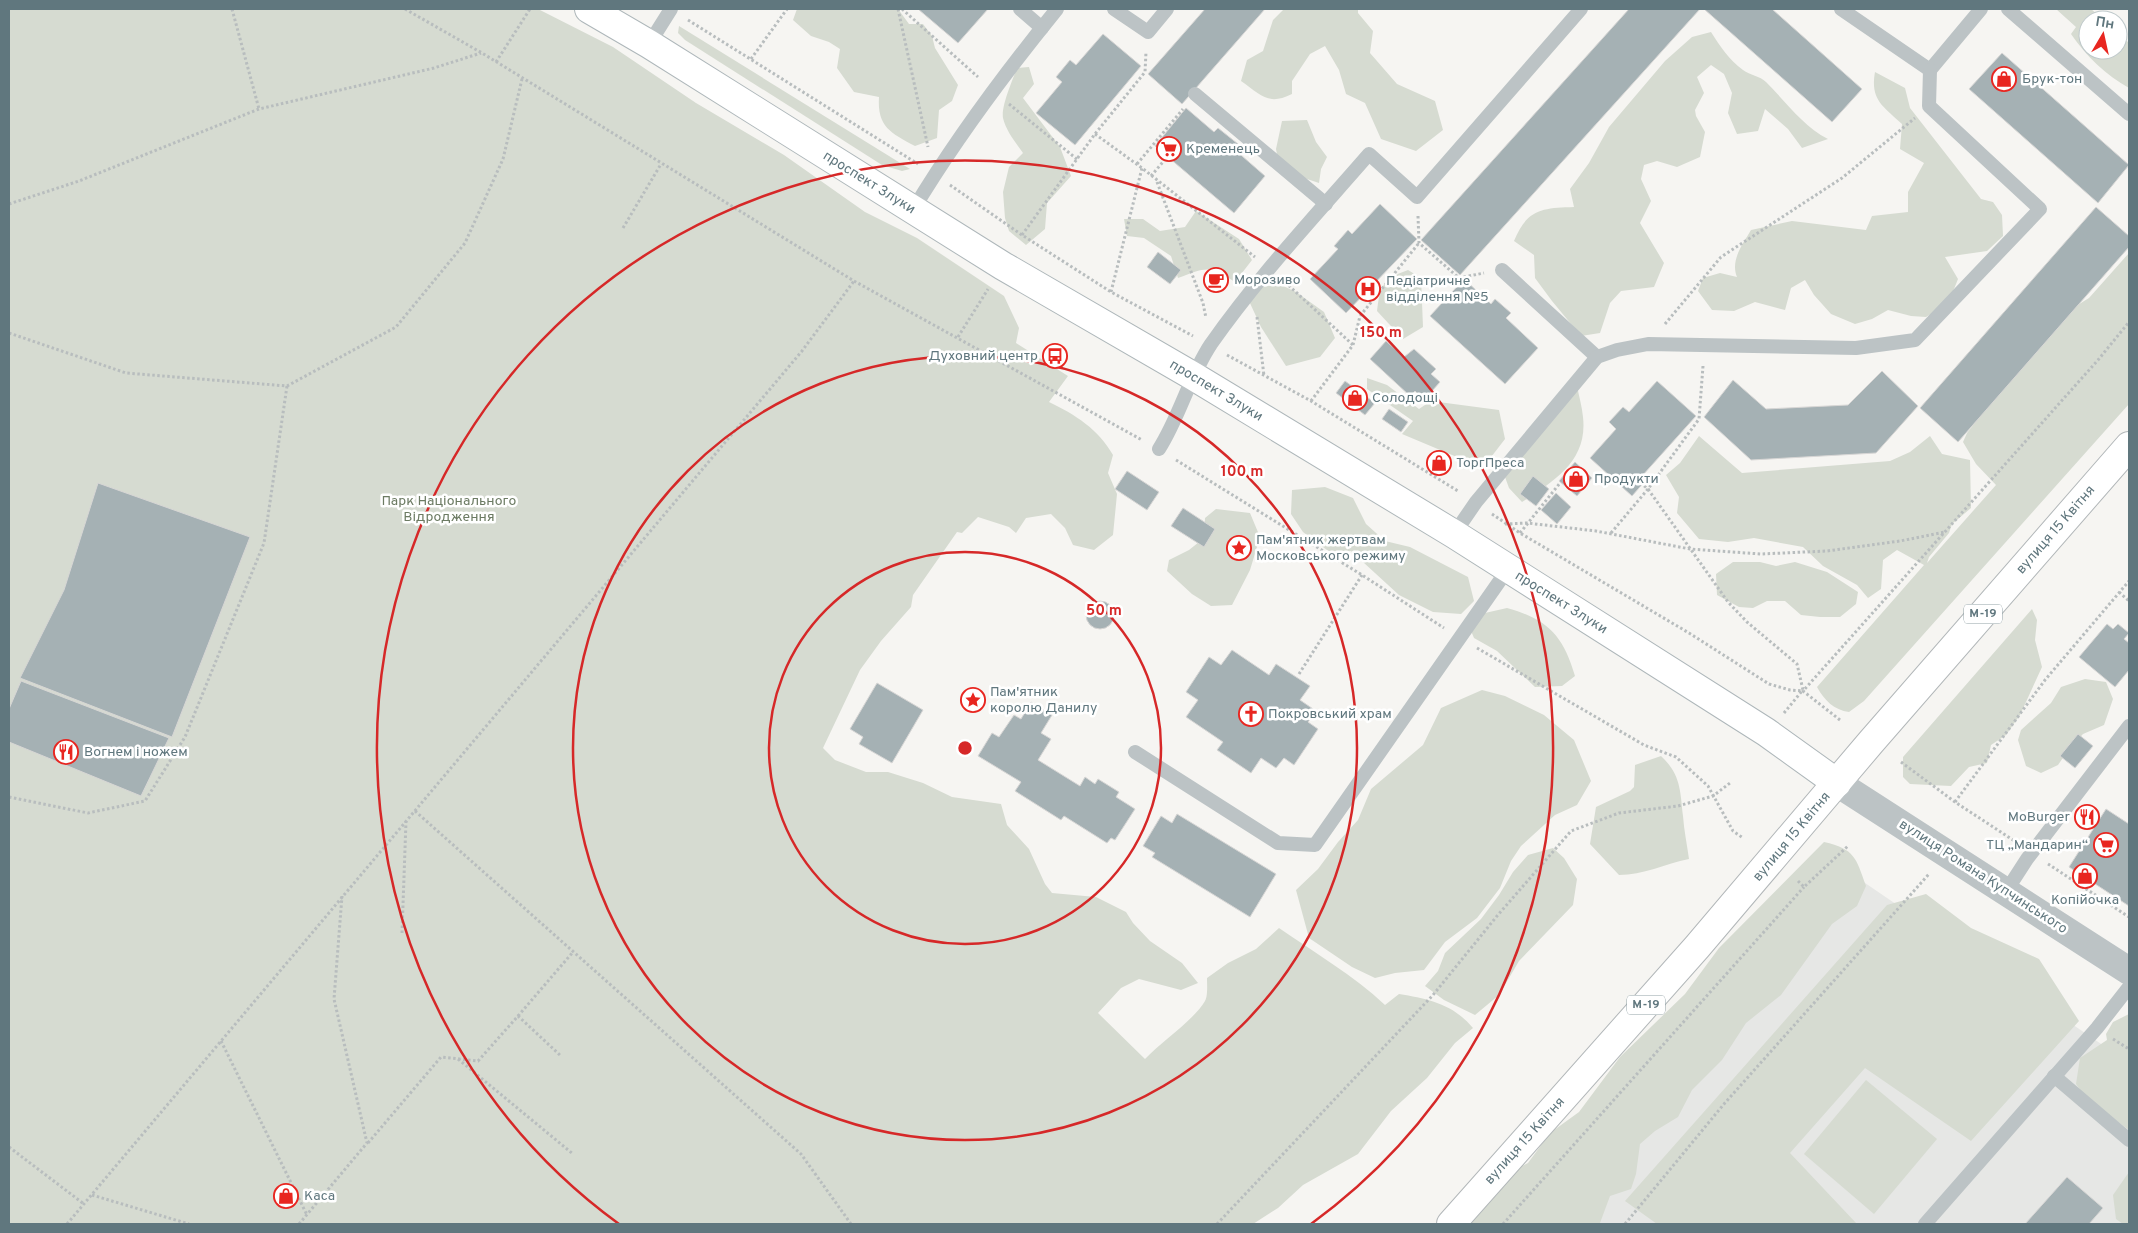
<svg xmlns="http://www.w3.org/2000/svg" width="2138" height="1233" viewBox="0 0 2138 1233" font-family="Overpass,sans-serif">
<style>
.built{fill:#e6e7e5}
.green{fill:#d6dbd1}
.building{fill:#a5b1b4;stroke:#d7d6d5}
.lines{fill:none;stroke-linecap:round;stroke-linejoin:round}
.secondary-casing{stroke:#aeb7ba;stroke-width:30}
.trunk-casing{stroke:#b2b7b9;stroke-width:30}
.path{stroke:#b8bdbe;stroke-width:3;stroke-dasharray:2.5 2.5;stroke-linecap:butt}
.service{stroke:#bcc3c5;stroke-width:14}
.minor{stroke:#bcc3c5;stroke-width:28}
.secondary{stroke:#fff;stroke-width:28}
.trunk{stroke:#fff;stroke-width:28}
.ring{fill:none;stroke:#d62828;stroke-width:2.5}
.labels{text-anchor:middle;dominant-baseline:central;stroke-width:5;stroke-linejoin:round;paint-order:stroke}
.shield{fill:#fff;stroke:#90a0a5;stroke-width:1}
.shield-label{font-size:12px;font-weight:bold;fill:#60777e}
.poi-label{font-size:14px;fill:#60777e;stroke:#fff;text-anchor:start}
.street-label{font-size:14px;fill:#60777e;stroke:#fff}
.park-label{font-size:14px;fill:#6c7b63;stroke:#fff}
.centre{fill:#d62828;stroke:#fff;stroke-width:2.5}
.ring-label{font-size:15px;text-anchor:middle;font-weight:bold;fill:#d62828;stroke:#fff;stroke-width:5;stroke-linejoin:round;paint-order:stroke}
</style>
<rect width="100%" height="100%" fill="#f6f5f2"/>
<path class="built" d="M1846 870 2129 1063V1224H1525Z"/>
<g class="green">
<path d="M9 9H538L613 47 696 103 784 155 865 212 917 238 1004 296 1019 328 1016 343 1068 376 1049 402C1076 415 1098 429 1113 455L1108 473 1117 494 1113 535 1094 550 1073 545 1065 528 1051 514 1026 518 1016 533 1009 527 978 517 962 533 957 532 913 595 911 607 881 641 860 670 823 748 835 760 866 772H888L923 783 952 797 1001 804 1007 825 1029 849 1045 884 1052 893 1096 897 1126 912 1133 923 1150 941 1182 963 1198 983 1181 990 1139 979 1121 988 1098 1013 1145 1059C1161 1042 1195 1019 1205 1001 1208 996 1207 984 1207 978L1228 963 1256 949 1279 928C1315 953 1353 975 1385 1005L1399 994C1429 999 1453 1004 1473 1028L1455 1043 1427 1078 1391 1111 1358 1154 1303 1185 1278 1208 1253 1224H9Z"/>
<path d="M797 9H898L909 24H923L932 36 935 48 958 85 952 101 939 110 937 138 915 146C891 133 877 127 879 97L854 92 837 68 840 49 829 42 811 36 793 20Z"/>
<path d="M1284 9H1358V13L1373 31 1370 53 1397 84 1435 101 1443 130 1416 151 1381 139 1365 103 1346 94 1339 70 1325 46 1310 54 1292 81V94C1268 106 1261 95 1241 81L1247 60 1263 51 1273 20Z"/>
<path d="M2056 9H2091L2104 20H2088V50H2118V33L2129 43V88C2107 76 2085 55 2071 34L2076 27Z"/>
<path d="M679 26 910 169 902 171 882 165 685 40 678 33Z"/>
<path d="M1711 32C1720 46 1729 60 1743 70 1750 75 1760 76 1766 82 1786 102 1803 126 1828 139L1802 148 1788 129 1765 109 1758 131 1737 134 1728 113 1732 93 1724 74 1711 65 1697 77 1704 93 1695 110 1696 116 1705 132 1700 157 1677 167 1657 161 1644 165 1641 179 1651 201 1640 223 1664 263 1654 287 1621 291 1610 303 1600 333 1581 336 1552 301 1535 278 1534 255 1514 241C1527 209 1542 208 1574 207L1570 189 1589 163 1609 127 1665 61 1692 37Z"/>
<path d="M1029 67 1034 84 1023 98 1060 147 1071 176 1047 203 1045 229 1026 245 1009 231 1005 218 1003 192 1009 167 1023 153C1016 143 1006 131 1003 118 1001 106 1013 79 1017 68Z"/>
<path d="M1875 72 1905 88 1910 108 1981 199 1993 202 2002 215 2003 236 1987 251 1945 257 1958 279 1948 304 1926 317 1911 316 1888 310 1872 319 1855 324 1831 314 1814 295 1805 280 1791 288 1785 310 1755 302 1734 311 1712 310 1698 291 1703 278 1720 273 1737 277C1730 260 1743 244 1751 230L1792 221 1866 230 1872 216 1908 212V192L1924 163 1900 149 1902 124C1883 106 1870 100 1875 72Z"/>
<path d="M1307 120 1316 142 1327 157 1321 169 1319 183 1280 170 1276 149 1282 121Z"/>
<path d="M1196 211 1239 239 1252 260 1235 282C1209 265 1207 267 1178 278L1171 256 1144 238 1127 236 1124 219H1143L1160 231 1185 227Z"/>
<path d="M2129 253V404L1864 701 1849 712C1834 710 1824 700 1817 687L1924 565 1897 550 1883 560 1881 589 1868 598 1857 585 1823 566 1803 547 1754 538 1728 542 1699 539 1677 513 1679 497 1666 475 1680 463 1699 436 1742 473 1890 461 1910 452 1930 436 1942 454 1970 460 1971 508 1952 524 1949 533 1929 557 1927 563 1996 485 1976 464 1963 442 1967 433 2055 319 2089 298Z"/>
<path d="M1408 270 1421 278 1423 327 1403 339 1377 311C1380 285 1383 279 1408 270Z"/>
<path d="M1279 284 1296 292 1324 312 1335 338 1320 357 1286 366 1261 327 1249 301 1258 288Z"/>
<path d="M1367 378 1387 385 1419 409 1431 401 1499 410 1505 439 1488 461 1464 460 1402 434 1413 421 1367 389Z"/>
<path d="M1577 386C1579 396 1582 407 1583 417 1588 461 1554 481 1522 502L1509 488 1501 466Z"/>
<path d="M1325 487 1353 498 1366 524 1385 541 1410 547 1468 577 1474 601 1461 614 1433 612 1399 595 1351 551 1331 553 1303 532 1291 514 1292 490Z"/>
<path d="M1216 509 1250 513 1260 537 1250 570 1232 605 1211 606 1192 594 1167 571 1169 560 1189 550 1204 538 1205 518Z"/>
<path d="M1733 562H1760L1776 566 1795 562 1827 572 1858 592 1856 604 1840 617H1820L1801 615 1785 601H1767L1753 608 1739 607 1717 595 1716 574Z"/>
<path d="M1507 608C1547 619 1563 635 1575 676L1562 686 1535 687 1497 651 1474 638 1469 626 1485 613Z"/>
<path d="M2032 609 2037 620 2035 640 2042 667 2020 715 2006 735 1991 745 1987 763 1969 767 1951 786 1910 784 1903 777V757Z"/>
<path d="M2085 679 2106 682 2113 699 2104 725 2083 734 2069 749 2058 765 2041 773 2026 766 2018 740 2021 730 2051 703 2061 687Z"/>
<path d="M1482 690 1505 696 1544 715 1574 740 1591 781 1577 805 1555 815 1521 846 1511 861 1500 888 1477 918 1445 942 1424 970 1395 973 1375 978 1352 967 1309 938 1296 890 1318 869 1338 842 1358 820 1371 789 1423 745 1441 708Z"/>
<path d="M1661 756C1681 775 1680 790 1683 816 1684 830 1687 845 1689 859 1665 864 1643 875 1619 875L1590 844 1596 807 1630 791 1634 787 1635 765Z"/>
<path d="M1824 842C1855 849 1856 858 1866 886L1857 906 1832 924 1781 995 1746 1023 1722 1060 1692 1090 1678 1117 1655 1131 1640 1144 1636 1174 1631 1189 1610 1196 1600 1223 1602 1224H1468L1486 1184 1528 1163 1550 1133 1579 1112 1620 1057 1685 994 1719 948Z"/>
<path d="M1553 848 1564 858 1577 879 1573 905 1519 961 1499 995 1475 1015 1444 1000 1425 986 1438 971 1445 953 1481 919 1499 895 1513 872 1528 855Z"/>
<path d="M1926 894 1971 928 2039 959 2079 1021 1971 1141 1865 1068 1790 1153 1857 1224H1657L1625 1201 1887 905Z"/>
<path d="M2129 1014V1130L2086 1098 2076 1084 2080 1058 2107 1040 2106 1034 2113 1022Z"/>
<path d="M1866 1080 1937 1139 1874 1214 1804 1154Z"/>
<path d="M2129 1172V1224H2123L2116 1219 2113 1195Z"/>
</g>
<g class="building">
<path d="M918 9H988L958 43Z"/>
<path d="M1205 9H1265L1182 104 1148 74Z"/>
<path d="M1629 9H1700L1460 275 1421 240Z"/>
<path d="M1704 9H1772L1862 89 1832 122Z"/>
<path d="M1103 34 1141 66 1075 145 1036 113 1062 82 1056 77 1070 60 1076 65Z"/>
<path d="M2002 53 2129 165 2098 203 1969 89Z"/>
<path d="M1186 108 1214 132 1218 128 1238 144 1234 149 1265 176 1234 213 1155 146Z"/>
<path d="M1380 204 1417 239 1346 313 1310 279 1338 249 1334 246 1348 230 1352 234Z"/>
<path d="M2096 207 2129 236V247L1958 442 1920 408Z"/>
<path d="M1158 252 1181 270 1170 284 1147 267Z"/>
<path d="M1215 270 1226 279 1218 290 1206 281Z"/>
<path d="M1464 279 1491 304 1495 299 1511 313 1506 318 1538 348 1505 384 1430 316Z"/>
<path d="M1386 341 1404 357 1414 349 1436 369 1431 374 1440 382 1424 400 1415 391 1410 396 1370 359Z"/>
<path d="M1882 371 1918 406 1876 453 1751 460 1704 417 1733 380 1766 409 1848 405Z"/>
<path d="M1345 381 1375 403 1365 415 1336 393Z"/>
<path d="M1657 381 1696 416 1642 476 1646 480 1632 496 1590 458 1616 429 1609 422 1623 407 1629 412Z"/>
<path d="M1389 409 1408 422 1401 432 1382 419Z"/>
<path d="M1436 455 1449 463 1444 472 1430 463Z"/>
<path d="M1575 462 1592 478 1577 496 1559 481Z"/>
<path d="M1127 471 1159 492 1147 510 1115 489Z"/>
<path d="M1533 476 1549 489 1536 506 1520 494Z"/>
<path d="M98 483 250 537 172 737 20 678 64 590Z"/>
<path d="M1556 493 1571 507 1557 524 1541 510Z"/>
<path d="M1183 508 1215 529 1204 547 1171 526Z"/>
<circle cx="1100" cy="615" r="14"/>
<path d="M2107 624 2113 629 2118 624 2129 633 2124 639 2129 643V670L2115 687 2079 657Z"/>
<path d="M1232 650 1269 675 1276 664 1310 686 1300 700 1316 711 1308 722 1318 729 1294 765 1284 758 1276 768 1261 758 1251 773 1217 750 1223 742 1186 717 1198 700 1186 692 1209 657 1221 665Z"/>
<path d="M21 681 169 738 141 796 9 742V709Z"/>
<path d="M877 683 923 710 892 763 859 744 863 737 850 729Z"/>
<path d="M1031 702 1052 715 1041 733 1051 739 1038 760 1080 786 1085 777 1095 784 1098 779 1119 792 1116 797 1135 809 1115 840 1111 838 1107 843 1064 816 1061 820 1015 791 1021 782 978 756 992 733 999 737 1014 715 1021 719Z"/>
<path d="M2078 734 2093 746 2075 768 2060 756Z"/>
<path d="M2106 809 2129 824V906L2069 867Z"/>
<path d="M1177 814 1276 874 1250 917 1152 857 1155 853 1143 846 1161 816 1172 823Z"/>
<path d="M2067 1177 2103 1208 2089 1224H2025Z"/>
<path d="M289 1188 294 1198 284 1204 278 1194Z"/>
</g>
<g class="lines">
<defs>
<path id="secondary" d="M589 9 649 44 1003 266 1193 376 1454 534 1766 732 1837 783"/>
<path id="trunk" d="M1451 1224 1697 947 1871 742 2129 446"/>
</defs>
<use href="#secondary" class="secondary-casing"/>
<use href="#trunk" class="trunk-casing"/>
<g class="path">
<path d="M232 9 259 109"/>
<path d="M405 9 482 53 854 281 1142 440"/>
<path d="M898 9 928 147"/>
<path d="M902 9 978 77"/>
<path d="M688 20 918 164"/>
<path d="M751 59 787 9"/>
<path d="M496 62 530 9"/>
<path d="M1009 104 1078 160"/>
<path d="M1095 134 1142 168 1255 257"/>
<path d="M1137 164 1183 109"/>
<path d="M1151 176 1168 156"/>
<path d="M1157 182 1203 303 1206 318"/>
<path d="M950 185 1022 235 1111 292 1193 336"/>
<path d="M9 204 79 181 259 109 434 68 481 53"/>
<path d="M1418 216 1419 243 1459 278 1484 273"/>
<path d="M623 228 661 164"/>
<path d="M1022 235 1095 134 1145 72 1146 52"/>
<path d="M1285 282 1353 345"/>
<path d="M1111 292 1142 168"/>
<path d="M1257 317 1264 376"/>
<path d="M1665 324 1721 257 1842 178 1915 118"/>
<path d="M9 333 126 373 287 386 396 327 465 243 503 159 522 79"/>
<path d="M958 337 988 289"/>
<path d="M1227 355 1311 401 1458 491"/>
<path d="M1703 366 1699 419 1648 489 1728 602 1747 622 1797 664 1803 690"/>
<path d="M1311 401 1353 345 1360 316 1419 243"/>
<path d="M1176 460 1362 575 1444 628"/>
<path d="M1492 514 1520 533 1689 633 1769 684 1790 690 1803 691"/>
<path d="M1505 524 1527 523 1596 531 1690 549 1761 554 1827 551 1900 541 1945 532"/>
<path d="M1520 533 1560 483"/>
<path d="M1611 533 1648 489 1642 484"/>
<path d="M2119 592 2129 601"/>
<path d="M1477 648 1644 745 1676 757 1708 786 1733 831 1743 838"/>
<path d="M1299 674 1362 575"/>
<path d="M1784 713 1802 691"/>
<path d="M1840 720 1803 691 2098 360 2129 322"/>
<path d="M1901 762 1955 802 2016 842"/>
<path d="M9 797 88 813 145 801 185 737 264 543 287 386"/>
<path d="M1955 802 2045 680 2129 581"/>
<path d="M415 811 801 1154 851 1224"/>
<path d="M2048 864 2129 917"/>
<path d="M1798 881 1804 887 1848 846"/>
<path d="M402 933 406 821"/>
<path d="M518 1016 573 952"/>
<path d="M2113 1039 2129 1049"/>
<path d="M221 1041 307 1215"/>
<path d="M458 1059 573 1154"/>
<path d="M368 1143 441 1057 478 1061 518 1016 561 1056"/>
<path d="M9 1147 84 1204"/>
<path d="M92 1195 189 1224"/>
<path d="M67 1224 802 351 854 281"/>
<path d="M299 1224 367 1143 334 999 342 896"/>
<path d="M1217 1224 1433 995 1497 916 1571 831 1619 813 1678 806 1713 796 1730 783"/>
<path d="M1503 1224 1804 887"/>
<path d="M1625 1224 1724 1104 1929 874"/>
</g>
<g class="service">
<path d="M1020 9 1042 28"/>
<path d="M1114 9 1148 32 1167 9"/>
<path d="M1841 9 1930 70 1981 9"/>
<path d="M2008 9 2129 114"/>
<path d="M649 44 671 9"/>
<path d="M1195 94 1326 204"/>
<path d="M913 210C955 140 1005 73 1057 9"/>
<path d="M1502 270 1597 357"/>
<path d="M1159 449C1180 416 1189 377 1211 344 1258 277 1315 216 1369 154L1417 197 1581 9"/>
<path d="M1454 534 1476 502 1597 357 1617 350 1648 344 1856 348 1915 340 2040 209 1929 106 1930 70"/>
<path d="M1135 752 1278 843 1315 845 1508 569"/>
<path d="M2005 893 2027 859 2129 726"/>
<path d="M2054 1076 2129 1140"/>
<path d="M1925 1224 2097 1028 2129 987"/>
</g>
<path class="minor" d="M1837 783 2129 971"/>
<use href="#secondary" class="secondary"/>
<use href="#trunk" class="trunk"/>
</g>
<g class="ring">
<circle cx="965" cy="748" r="196"/>
<circle cx="965" cy="748" r="392"/>
<path d="M619 1224A588 588 0 1 1 1311 1224"/>
</g>
<defs>
<symbol id="shop-ring" viewBox="-11 -11 22 22"><circle r="9.5" fill="#fff" stroke="#e82620" stroke-width="1.5"/><path d="M-5-2.5h2.3a2.7 3.5 0 0 1 5.4 0H5L5.5 6h-11ZM-1.5-2.5h3a1.5 2.3 0 0 0-3 0Z" fill="#e82620"/></symbol>
<symbol id="supermarket-ring" viewBox="-11 -11 22 22"><circle r="9.5" fill="#fff" stroke="#e82620" stroke-width="1.5"/><path d="M-6-5.5h2.5l.6 2H6L4.5 2H-2.5L-4.4-4H-6ZM-1.5 3.2a1.3 1.3 0 1 0 .1 0ZM3 3.2a1.3 1.3 0 1 0 .1 0Z" fill="#e82620"/></symbol>
<symbol id="cafe-ring" viewBox="-11 -11 22 22"><circle r="9.5" fill="#fff" stroke="#e82620" stroke-width="1.5"/><path d="M-5.5-4.5H6V0H3Q3 3.5 0 3.5H-2.5Q-5.5 3.5-5.5 0ZM3-3.2v2h1.7v-2ZM-6 4.5H4V6H-6Z" fill="#e82620"/></symbol>
<symbol id="hospital-ring" viewBox="-11 -11 22 22"><circle r="9.5" fill="#fff" stroke="#e82620" stroke-width="1.5"/><path d="M-5-5h3v3.5h4V-5h3V5h-3V1.5h-4V5h-3Z" fill="#e82620"/></symbol>
<symbol id="bus-ring" viewBox="-11 -11 22 22"><circle r="9.5" fill="#fff" stroke="#e82620" stroke-width="1.5"/><path d="M-5-6H5V4H4V6H2V4H-2V6H-4V4H-5ZM-3.5-4V0h7V-4ZM-3.5 1.2v1.5H-2V1.2ZM2 1.2v1.5H3.5V1.2Z" fill="#e82620"/></symbol>
<symbol id="sight-ring" viewBox="-11 -11 22 22"><circle r="9.5" fill="#fff" stroke="#e82620" stroke-width="1.5"/><path d="M0-6L1.8-2.2L6-1.7L2.9 1.2L3.7 5.4L0 3.3L-3.7 5.4L-2.9 1.2L-6-1.7L-1.8-2.2Z" fill="#e82620"/></symbol>
<symbol id="church-ring" viewBox="-11 -11 22 22"><circle r="9.5" fill="#fff" stroke="#e82620" stroke-width="1.5"/><path d="M-1.2-6h2.4v3.5h3.3v2.4h-3.3V6h-2.4V-.1h-3.3v-2.4h3.3Z" fill="#e82620"/></symbol>
<symbol id="restaurant-ring" viewBox="-11 -11 22 22"><circle r="9.5" fill="#fff" stroke="#e82620" stroke-width="1.5"/><path d="M-5-6h1v4h1v-4h1v4h1v-4h1v5L-1.5 .5V6h-2V.5L-5-1ZM5-6V6H3V1.5H1.5Q1.5-4 5-6Z" fill="#e82620"/></symbol>
</defs>
<g fill-rule="evenodd">
<use href="#shop-ring" x="1990" y="65" width="28" height="28"/>
<use href="#supermarket-ring" x="1155" y="135" width="28" height="28"/>
<use href="#cafe-ring" x="1202" y="266" width="28" height="28"/>
<use href="#hospital-ring" x="1354" y="275" width="28" height="28"/>
<use href="#bus-ring" x="1041" y="342" width="28" height="28"/>
<use href="#shop-ring" x="1341" y="384" width="28" height="28"/>
<use href="#shop-ring" x="1425" y="449" width="28" height="28"/>
<use href="#shop-ring" x="1562" y="465" width="28" height="28"/>
<use href="#sight-ring" x="1225" y="534" width="28" height="28"/>
<use href="#sight-ring" x="959" y="686" width="28" height="28"/>
<use href="#church-ring" x="1237" y="700" width="28" height="28"/>
<use href="#restaurant-ring" x="52" y="738" width="28" height="28"/>
<use href="#restaurant-ring" x="2073" y="803" width="28" height="28"/>
<use href="#supermarket-ring" x="2092" y="831" width="28" height="28"/>
<use href="#shop-ring" x="2071" y="862" width="28" height="28"/>
<use href="#shop-ring" x="272" y="1182" width="28" height="28"/>
</g>
<g class="labels">
<g class="shield">
<rect x="1964" y="604.5" width="38" height="19" rx="4"/>
<rect x="1627" y="995.5" width="38" height="19" rx="4"/>
</g>
<g class="shield-label">
<text x="1983" y="614">М-19</text>
<text x="1646" y="1005">М-19</text>
</g>
<g class="poi-label">
<text x="2022" y="79">Брук-тон</text>
<text x="1186" y="149">Кременець</text>
<text x="1234" y="280">Морозиво</text>
<text x="1386" y="281">Педіатричне<tspan x="1386" dy="16">відділення №5</tspan></text>
<text x="1038" y="356" text-anchor="end">Духовний центр</text>
<text x="1372" y="398">Солодощі</text>
<text x="1456" y="463">ТоргПреса</text>
<text x="1594" y="479">Продукти</text>
<text x="1256" y="540">Пам'ятник жертвам<tspan x="1256" dy="16">Московського режиму</tspan></text>
<text x="990" y="692">Пам'ятник<tspan x="990" dy="16">королю Данилу</tspan></text>
<text x="1268" y="714">Покровський храм</text>
<text x="84" y="752">Вогнем і ножем</text>
<text x="2070" y="817" text-anchor="end">MoBurger</text>
<text x="2088" y="845" text-anchor="end">ТЦ „Мандарин“</text>
<text x="2085" y="900" text-anchor="middle">Копійочка</text>
<text x="304" y="1196">Каса</text>
</g>
<g class="street-label">
<text transform="translate(869 183) rotate(32)">проспект Злуки</text>
<text transform="translate(1216 391) rotate(31)">проспект Злуки</text>
<text transform="translate(2056 530) rotate(-49)">вулиця 15 Квітня</text>
<text transform="translate(1561 603) rotate(32)">проспект Злуки</text>
<text transform="translate(1792 837) rotate(-50)">вулиця 15 Квітня</text>
<text transform="translate(1983 877) rotate(33)">вулиця Романа Купчинського</text>
<text transform="translate(1525 1141) rotate(-48)">вулиця 15 Квітня</text>
</g>
<g class="park-label">
<text x="449" y="501">Парк Національного<tspan x="449" dy="16">Відродження</tspan></text>
</g>
</g>
<circle cx="965" cy="748" r="8" class="centre"/>
<g class="ring-label">
<text x="1381" y="337">150 m</text>
<text x="1242" y="476">100 m</text>
<text x="1104" y="615">50 m</text>
</g>
<rect width="2138" height="1233" fill="none" stroke="#60777e" stroke-width="20"/>
<g transform="translate(2103 35) rotate(9)"><circle r="24" fill="#ffffff" stroke="#bfc9cb"/>
<path d="M0-4L9 19L0 12L-9 19Z" fill="#e82620"/>
<text y="-8" font-size="14" font-weight="bold" text-anchor="middle" fill="#60777e">Пн</text>
</g>
</svg>
